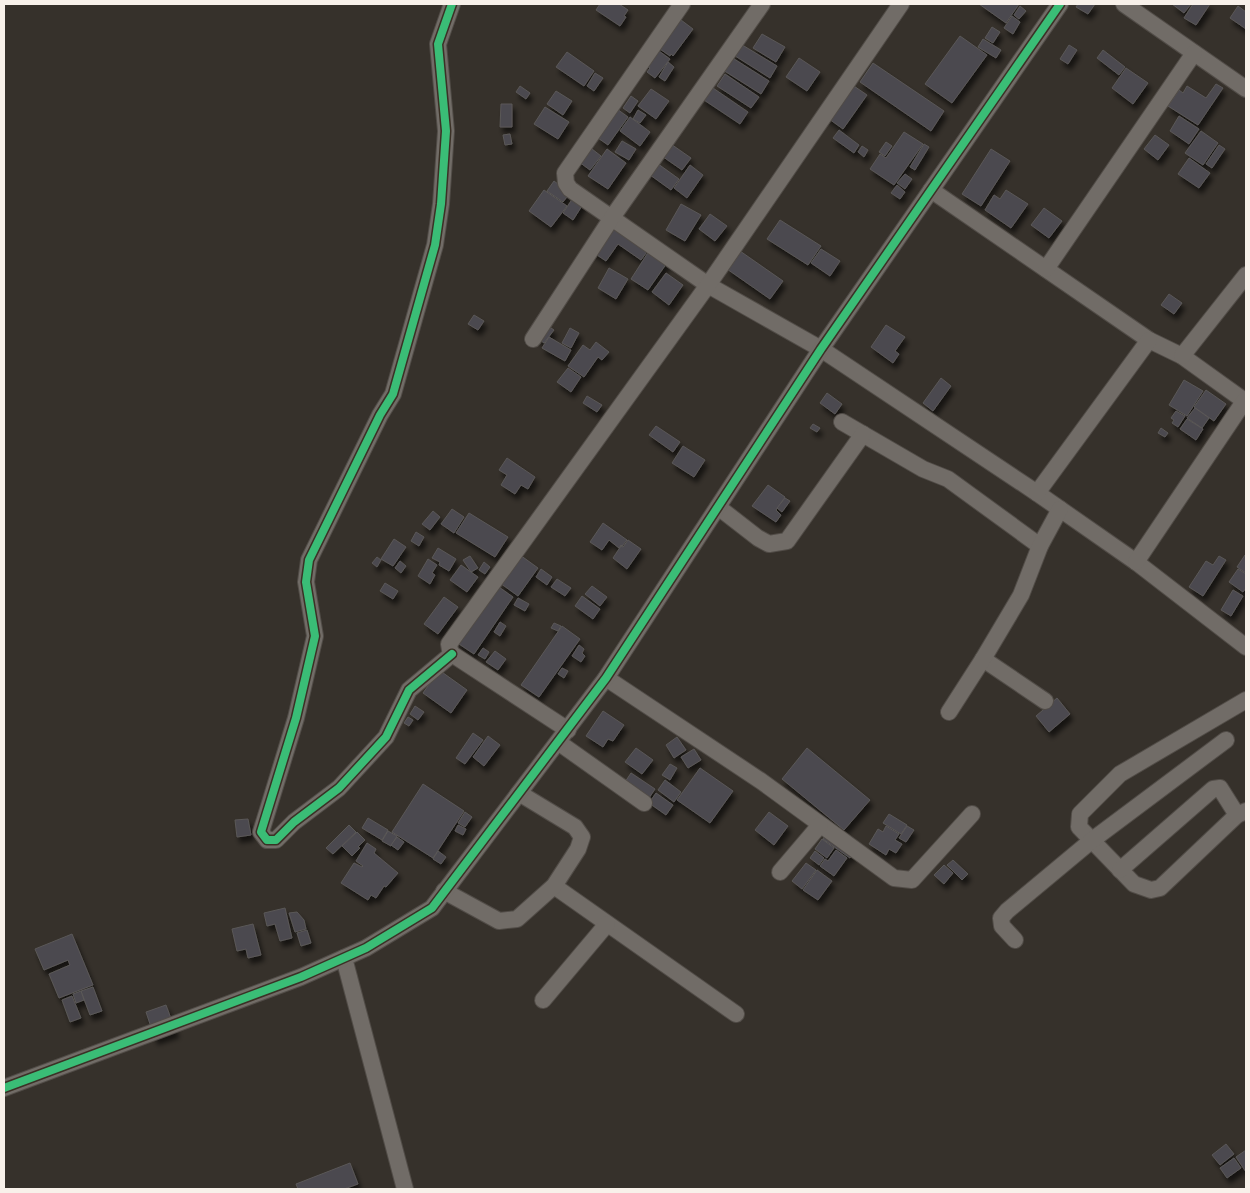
<svg xmlns="http://www.w3.org/2000/svg" width="1250" height="1193" viewBox="0 0 1250 1193" font-family="Merriweather,serif">
<style>
.building{fill:#4c4850;stroke:#5a5857;filter:url(#shadow)}
.lines{fill:none;stroke-linecap:round;stroke-linejoin:round}
.minor-casing{stroke:#514c47;stroke-width:18}
.minor{stroke:#716c67;stroke-width:16}
.cycleway-casing{stroke:#3b3126;stroke-width:11}
.cycleway{stroke:#3abd76;stroke-width:8}
</style>
<defs>
<filter id="shadow"><feDropShadow dx="3" dy="5.5" stdDeviation="2.5" flood-color="#0009"/></filter>
</defs>
<rect width="100%" height="100%" fill="#36312b"/>
<g class="building">
<path d="M600 4H619L628 10 624 16 626 17 620 26 596 10Z"/>
<path d="M979 4H1019L1006 23Z"/>
<path d="M1078 4H1095L1088 14 1076 7Z"/>
<path d="M1172 4H1191L1184 13Z"/>
<path d="M1193 4H1210L1196 25 1184 18Z"/>
<path d="M1020 6 1026 11 1019 19 1014 15Z"/>
<path d="M1238 6 1246 12V29L1230 18Z"/>
<path d="M1012 16 1020 22 1013 34 1004 28Z"/>
<path d="M677 17 693 29 673 56 671 54 670 56 654 45Z"/>
<path d="M992 27 1000 32 993 43 985 38Z"/>
<path d="M762 34 785 47 776 62 753 48Z"/>
<path d="M960 36 987 55 952 103 925 84Z"/>
<path d="M983 39 1001 50 996 58 978 47Z"/>
<path d="M739 43 777 66 770 78 732 54Z"/>
<path d="M1069 45 1077 50 1068 64 1060 59Z"/>
<path d="M652 46 670 59 655 78 647 72 650 68 641 62Z"/>
<path d="M1103 50 1125 67 1119 75 1097 58Z"/>
<path d="M567 52 594 71 584 86 556 67Z"/>
<path d="M731 57 769 81 761 94 723 70Z"/>
<path d="M799 58 820 72 807 91 786 77Z"/>
<path d="M668 62 674 67 665 81 659 77Z"/>
<path d="M873 63 944 111 931 131 860 82Z"/>
<path d="M1126 68 1148 83 1133 104 1112 88Z"/>
<path d="M595 73 603 78 594 91 587 86Z"/>
<path d="M725 74 759 97 751 108 717 86Z"/>
<path d="M848 82 867 95 843 129 825 116Z"/>
<path d="M1216 84 1223 88 1198 125 1168 106 1179 90 1183 93 1187 86 1206 98Z"/>
<path d="M520 86 530 93 526 99 516 92Z"/>
<path d="M710 86 748 112 740 124 701 98Z"/>
<path d="M651 89 669 101 656 119 638 106Z"/>
<path d="M556 91 572 101 563 115 547 104Z"/>
<path d="M631 96 638 101 630 113 623 108Z"/>
<path d="M501 104H512V127H500Z"/>
<path d="M610 104 628 117 608 145 598 138Z"/>
<path d="M545 107 569 122 558 139 534 124Z"/>
<path d="M638 110 646 115 640 123 633 119Z"/>
<path d="M1179 116 1199 129 1189 144 1170 131Z"/>
<path d="M630 117 650 132 640 146 620 131Z"/>
<path d="M839 130 859 145 854 153 833 138Z"/>
<path d="M1201 131 1218 143 1203 165 1185 153Z"/>
<path d="M904 132 923 144 894 185 870 169 880 154 886 158Z"/>
<path d="M510 134 512 144 505 145 503 135Z"/>
<path d="M1155 135 1169 145 1158 160 1144 149Z"/>
<path d="M622 141 636 149 629 160 615 152Z"/>
<path d="M583 142 601 156 590 170 571 156Z"/>
<path d="M668 142 691 158 682 170 659 154Z"/>
<path d="M886 142 892 146 885 156 879 152Z"/>
<path d="M924 144 929 147 915 170 910 167Z"/>
<path d="M1219 145 1225 149 1212 168 1206 164Z"/>
<path d="M862 146 868 150 864 157 858 152Z"/>
<path d="M607 149 626 163 608 189 588 176Z"/>
<path d="M991 149 1010 161 981 206 962 194Z"/>
<path d="M1189 158 1210 173 1199 188 1178 174Z"/>
<path d="M654 161 679 179 671 190 646 172Z"/>
<path d="M690 165 703 175 687 198 674 188Z"/>
<path d="M905 174 912 179 905 189 897 183Z"/>
<path d="M554 181 570 193 563 202 547 191Z"/>
<path d="M897 185 905 192 900 199 891 193Z"/>
<path d="M544 190 567 206 551 227 529 211Z"/>
<path d="M1006 190 1028 204 1011 228 985 210 994 195 1000 199Z"/>
<path d="M575 195 585 201 573 220 563 213Z"/>
<path d="M681 204 701 215 685 241 666 230Z"/>
<path d="M1044 208 1062 221 1049 238 1031 225Z"/>
<path d="M710 214 727 226 715 241 699 229Z"/>
<path d="M609 220 649 249 641 260 618 244 606 261 588 249Z"/>
<path d="M780 220 821 246 808 265 767 239Z"/>
<path d="M651 248 669 260 648 290 631 279Z"/>
<path d="M821 249 840 261 830 276 811 263Z"/>
<path d="M740 251 783 281 770 299 727 269Z"/>
<path d="M609 268 628 279 616 299 598 288Z"/>
<path d="M666 273 683 285 669 305 652 292Z"/>
<path d="M1169 294 1182 303 1174 314 1161 305Z"/>
<path d="M474 315 484 321 478 330 468 324Z"/>
<path d="M545 324 554 330 544 343 536 337Z"/>
<path d="M886 325 905 337 895 351 899 354 893 363 871 347Z"/>
<path d="M570 328 579 333 571 348 562 343Z"/>
<path d="M549 337 571 350 565 361 542 348Z"/>
<path d="M596 342 609 352 602 360 598 357 584 377 568 366 583 345 590 350Z"/>
<path d="M568 368 581 377 571 392 557 382Z"/>
<path d="M941 378 951 386 933 411 923 403Z"/>
<path d="M1184 380 1203 391 1187 416 1169 405Z"/>
<path d="M1206 390 1226 404 1214 421 1194 407Z"/>
<path d="M827 393 842 404 835 414 820 403Z"/>
<path d="M587 396 602 405 597 412 583 403Z"/>
<path d="M1195 408 1209 418 1202 428 1187 418Z"/>
<path d="M1176 411 1185 416 1178 427 1172 423 1174 420 1171 418Z"/>
<path d="M1187 419 1203 429 1196 440 1180 429Z"/>
<path d="M813 424 820 428 817 432 810 428Z"/>
<path d="M656 426 680 442 673 452 649 435Z"/>
<path d="M1161 428 1168 433 1165 437 1158 433Z"/>
<path d="M683 446 705 460 694 477 672 463Z"/>
<path d="M507 458 535 477 528 489 521 485 515 494 501 485 507 475 499 470Z"/>
<path d="M768 485 785 497 776 510 781 515 776 522 752 506Z"/>
<path d="M785 498 790 501 782 512 777 508Z"/>
<path d="M452 509 464 517 454 533 441 524Z"/>
<path d="M433 511 440 517 430 530 422 524Z"/>
<path d="M469 513 508 537 495 557 456 533Z"/>
<path d="M603 523 627 540 622 546 621 545 619 548 609 540 602 550 590 542Z"/>
<path d="M416 532 424 537 419 546 411 541Z"/>
<path d="M394 539 406 547 393 566 381 559Z"/>
<path d="M628 540 641 549 627 569 613 558 621 546 623 547Z"/>
<path d="M438 548 456 559 449 571 439 565 440 562 432 558Z"/>
<path d="M520 555 538 568 518 596 500 583Z"/>
<path d="M1245 555 1246 556V573L1237 567Z"/>
<path d="M470 556 478 568 471 572 463 560Z"/>
<path d="M1219 556 1226 560 1203 596 1189 587 1206 561 1213 565Z"/>
<path d="M377 557 381 560 377 567 372 563Z"/>
<path d="M428 559 437 565 432 573 435 575 430 584 418 576Z"/>
<path d="M400 561 406 566 401 573 395 568Z"/>
<path d="M484 562 490 567 485 574 479 570Z"/>
<path d="M461 565 478 577 467 592 450 580Z"/>
<path d="M541 569 552 577 547 585 536 577Z"/>
<path d="M1238 569 1246 574V588L1243 592 1229 582Z"/>
<path d="M557 579 571 588 565 596 551 587Z"/>
<path d="M385 583 398 591 393 599 380 591Z"/>
<path d="M496 585 513 597 474 654 456 642Z"/>
<path d="M592 586 607 597 600 606 585 594Z"/>
<path d="M1233 590 1243 596 1231 616 1221 610Z"/>
<path d="M582 596 600 609 593 619 575 606Z"/>
<path d="M444 597 458 607 438 634 424 624Z"/>
<path d="M518 598 529 604 525 611 514 605Z"/>
<path d="M500 622 506 626 500 636 494 632Z"/>
<path d="M554 623 561 626 558 631 551 628Z"/>
<path d="M562 626 580 639 539 697 521 685Z"/>
<path d="M579 645 584 649 582 653 585 656 581 662 572 656Z"/>
<path d="M483 648 489 652 485 659 478 655Z"/>
<path d="M495 651 506 659 498 670 486 662Z"/>
<path d="M562 668 568 671 564 678 558 674Z"/>
<path d="M439 670 467 690 451 713 423 693Z"/>
<path d="M1057 698 1070 714 1049 732 1036 716Z"/>
<path d="M415 706 424 712 418 720 410 714Z"/>
<path d="M603 711 624 725 613 741 608 739 603 747 586 736Z"/>
<path d="M408 717 413 720 409 726 404 723Z"/>
<path d="M473 733 483 740 465 764 456 758Z"/>
<path d="M488 736 500 745 484 766 473 757Z"/>
<path d="M677 737 686 750 674 758 666 745Z"/>
<path d="M636 748 653 760 642 774 625 762Z"/>
<path d="M807 748 870 800 844 830 782 779Z"/>
<path d="M694 749 701 760 688 768 681 757Z"/>
<path d="M670 764 677 768 670 780 662 775Z"/>
<path d="M700 768 733 791 710 823 677 800Z"/>
<path d="M631 773 655 789 647 801 623 785Z"/>
<path d="M665 780 681 792 674 802 658 790Z"/>
<path d="M423 784 464 811 433 858 392 832Z"/>
<path d="M656 793 673 805 666 815 649 803Z"/>
<path d="M465 812 472 817 465 827 458 823Z"/>
<path d="M769 812 788 826 774 845 755 830Z"/>
<path d="M889 814 907 825 901 834 883 823Z"/>
<path d="M368 818 388 830 382 840 362 828Z"/>
<path d="M248 819 251 835 237 837 235 820Z"/>
<path d="M349 825 356 832 333 854 326 848Z"/>
<path d="M458 825 466 829 463 835 455 831Z"/>
<path d="M886 826 899 834 895 840 902 844 896 853 889 849 886 855 869 844 878 829 883 832Z"/>
<path d="M907 826 914 830 906 842 899 838Z"/>
<path d="M388 831 397 836 391 846 382 841Z"/>
<path d="M357 832 365 840 358 847 360 848 352 856 342 846Z"/>
<path d="M826 834 853 853 850 858 823 839Z"/>
<path d="M397 837 404 842 398 850 391 845Z"/>
<path d="M822 839 834 848 827 858 815 849Z"/>
<path d="M367 843 376 849 374 853 398 873 386 887 384 886 376 898 371 895 368 900 341 883 354 863 362 867 363 866 356 861Z"/>
<path d="M836 850 847 858 834 876 820 866 825 859 828 861Z"/>
<path d="M438 851 446 857 441 864 433 859Z"/>
<path d="M815 851 824 858 819 865 810 858Z"/>
<path d="M953 860 968 874 962 880 947 865Z"/>
<path d="M806 863 816 870 802 889 792 881Z"/>
<path d="M944 865 953 873 944 884 934 875Z"/>
<path d="M817 870 832 881 818 900 803 890Z"/>
<path d="M285 908 292 938 280 941 275 924 267 926 264 913Z"/>
<path d="M297 912 304 920 306 929 295 932 289 913Z"/>
<path d="M253 924 261 955 248 958 246 949 237 951 232 929Z"/>
<path d="M307 930 311 943 301 946 297 933Z"/>
<path d="M72 934 93 985 59 998 49 974 70 965 68 960 44 970 35 949Z"/>
<path d="M93 987 102 1011 90 1015 81 991Z"/>
<path d="M81 991 84 1000 76 1003 73 994Z"/>
<path d="M72 996 81 1018 70 1022 62 1000Z"/>
<path d="M166 1005 176 1032 155 1039 146 1012Z"/>
<path d="M1226 1144 1234 1154 1220 1165 1212 1155Z"/>
<path d="M1246 1150V1172L1236 1157Z"/>
<path d="M1234 1158 1241 1168 1227 1178 1220 1168Z"/>
<path d="M350 1163 358 1184 344 1189H298L296 1184Z"/>
</g>
<g class="lines">
<defs>
<g id="minor">
<path d="M452 4 438 44 446 131 441 204 435 245 393 394 380 415 309 560 306 582 315 636 296 718 261 832 267 840H276L294 822 339 788 386 737 409 690 452 654"/>
<path d="M682 4 565 173 566 183 570 189 708 285 821 349 1037 493 1136 562 1246 647"/>
<path d="M1124 4 1246 89"/>
<path d="M931 190 1149 340 1182 356 1246 402"/>
<path d="M1046 269 1194 53"/>
<path d="M533 339 611 219 762 4"/>
<path d="M1182 356 1246 275"/>
<path d="M842 422 923 469 948 479 1040 546"/>
<path d="M1037 493 1149 340"/>
<path d="M718 507 758 538 769 544 787 541 863 434"/>
<path d="M1136 562 1245 400"/>
<path d="M983 659 1045 701"/>
<path d="M606 678 761 781 894 878 912 880 972 814"/>
<path d="M1246 700 1120 774 1080 814 1079 827 1134 884 1151 890 1160 888 1237 815 1246 811"/>
<path d="M949 712 983 659 1021 595 1040 546 1060 509"/>
<path d="M568 730 452 654 450 650 449 644 708 285 901 4"/>
<path d="M558 742 644 803"/>
<path d="M1120 870 1213 789 1220 788 1237 815"/>
<path d="M780 872 820 825"/>
<path d="M554 886 736 1014"/>
<path d="M444 891 499 921 517 919 554 886 578 849 582 837 575 827 519 793"/>
<path d="M1015 940 1002 926 1001 918 1007 911 1091 841 1226 740"/>
<path d="M344 958 405 1189"/>
<path d="M543 1000 607 924"/>
<path d="M4 1088 301 977 366 948 432 908 606 678 821 349 1060 4"/>
</g>
</defs>
<use href="#minor" class="minor-casing"/>
<use href="#minor" class="minor"/>
<defs>
<g id="cycleway">
<path d="M452 4 438 44 446 131 441 204 435 245 393 394 380 415 309 560 306 582 315 636 296 718 261 832 267 840H276L294 822 339 788 386 737 409 690 452 654"/>
<path d="M4 1088 301 977 366 948 432 908 606 678 821 349 1060 4"/>
</g>
</defs>
<use href="#cycleway" class="cycleway-casing"/>
<use href="#cycleway" class="cycleway"/>
</g>
<rect width="1250" height="1193" fill="none" stroke="#f8f1ea" stroke-width="10"/>
</svg>
